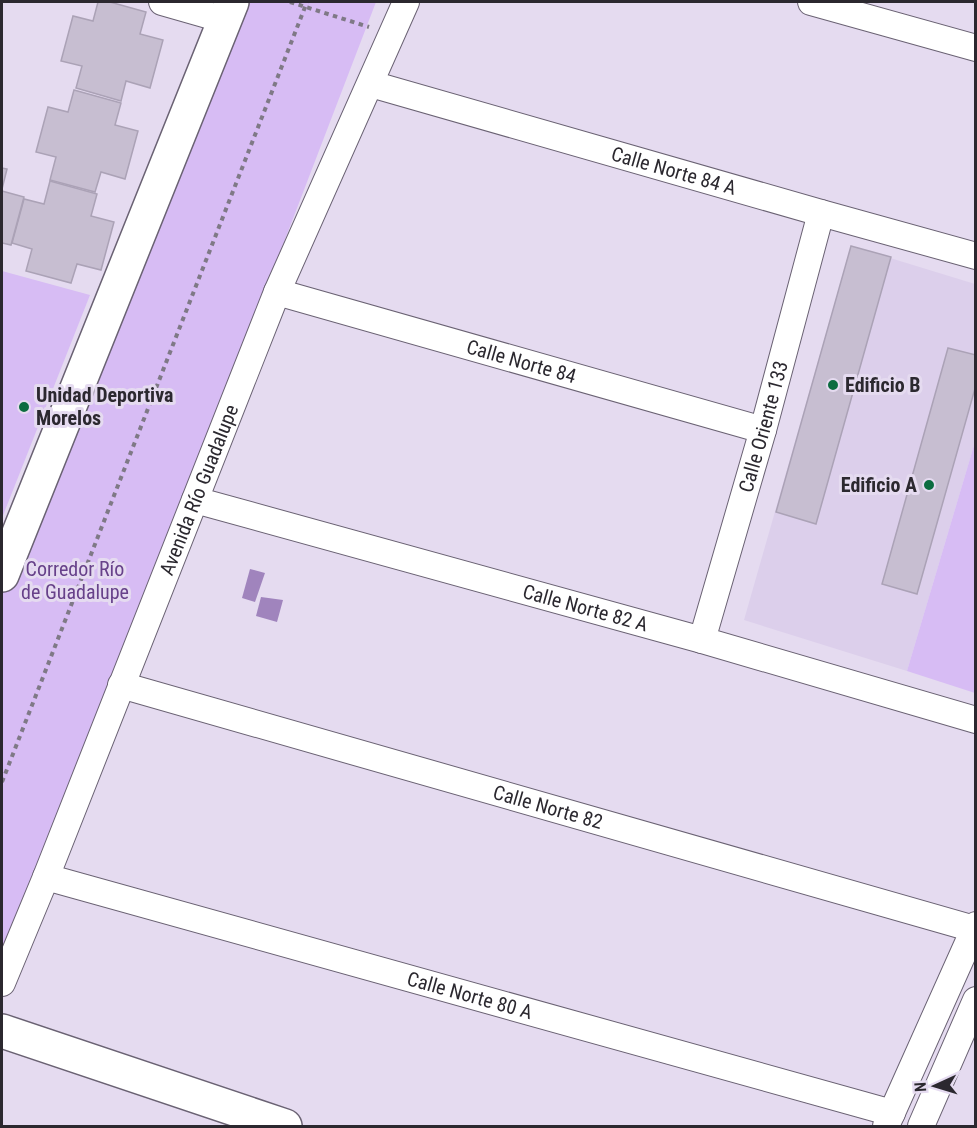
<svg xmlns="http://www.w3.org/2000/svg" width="977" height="1128" viewBox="0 0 977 1128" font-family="'Roboto Condensed',sans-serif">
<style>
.built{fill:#dccfeb}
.green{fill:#d7bcf4}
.water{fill:#a084bd}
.building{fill:#c7bed1;stroke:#aba2b6;stroke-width:1.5}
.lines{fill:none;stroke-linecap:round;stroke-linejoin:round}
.street-casing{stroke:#6a6273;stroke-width:28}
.secondary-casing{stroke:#6a6273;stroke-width:36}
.primary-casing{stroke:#6a6273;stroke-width:36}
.path{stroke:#7f7986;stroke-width:4;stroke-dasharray:4.5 4.5;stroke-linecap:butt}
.street{stroke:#fff;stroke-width:26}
.secondary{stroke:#fff;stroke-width:33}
.primary{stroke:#fff;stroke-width:33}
.poi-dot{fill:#0c6c40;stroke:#e5dbf0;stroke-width:2}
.labels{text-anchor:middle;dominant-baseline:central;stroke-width:6;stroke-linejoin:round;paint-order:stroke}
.street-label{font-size:20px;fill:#2b282f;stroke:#e5dbf0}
.poi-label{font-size:20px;font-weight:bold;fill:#2b282f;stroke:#e5dbf0;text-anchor:start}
.park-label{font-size:20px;fill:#67418a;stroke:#e5dbf0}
</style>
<rect width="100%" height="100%" fill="#e5dbf0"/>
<path class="built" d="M851 246 975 284V442L907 671 744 620Z"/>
<g class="green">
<path d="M224 2H376L28 910 386 2 2 980V566Z"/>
<path d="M2 271 90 295 2 518Z"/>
<path d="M975 442V693L907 671Z"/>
</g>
<g class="water">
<path d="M250 569 265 573 255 602 242 598Z"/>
<path d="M261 597 283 600 277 622 256 616Z"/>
</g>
<g class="building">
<path d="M98 2H110L146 12 140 34 163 40 150 88 126 81 121 101 76 88 82 66 61 61 73 16 93 21Z"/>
<path d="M74 90 121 103 115 125 138 131 125 179 101 172 95 192 50 180 56 157 36 152 48 107 68 112Z"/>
<path d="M2 168 7 169 2 189Z"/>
<path d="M50 181 97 194 91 216 114 222 101 270 77 264 71 283 26 271 32 249 12 243 24 199 44 204Z"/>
<path d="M2 191 24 197 11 245 2 243Z"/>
<path d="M851 246 891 257 816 524 776 512Z"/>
<path d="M948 348 976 355V385L917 594 882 584Z"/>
</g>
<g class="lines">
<defs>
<g id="street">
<path d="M162 2 225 20"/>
<path d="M811 2 976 48"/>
<path id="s1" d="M371 84 821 213 976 256"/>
<path id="s2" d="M277 292 763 430"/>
<path id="s3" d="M195 500 702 640 976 720"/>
<path id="s4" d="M702 640 763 430 821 213"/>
<path id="s5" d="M121 685 974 929"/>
<path id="s6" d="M46 877 892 1113"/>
<path id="s7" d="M2 983 46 877 277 292 406 2"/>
<path d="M886 1126 976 925"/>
<path d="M921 1126 976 1000"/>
</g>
<path id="secondary" d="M2 575 232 2"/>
<path id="primary" d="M2 1031 285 1126"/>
</defs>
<use href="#street" class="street-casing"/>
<use href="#secondary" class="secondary-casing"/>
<use href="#primary" class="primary-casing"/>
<g class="path">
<path d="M290 2 369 27"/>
<path d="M2 782 307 2"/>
</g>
<use href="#street" class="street"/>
<use href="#secondary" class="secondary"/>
<use href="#primary" class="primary"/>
</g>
<g class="poi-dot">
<circle cx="833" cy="385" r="6"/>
<circle cx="24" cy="407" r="6"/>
<circle cx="929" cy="485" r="6"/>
</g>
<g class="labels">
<g class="street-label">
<text stroke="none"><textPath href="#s1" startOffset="315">Calle Norte 84 A</textPath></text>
<text stroke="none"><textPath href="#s2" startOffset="254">Calle Norte 84</textPath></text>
<text stroke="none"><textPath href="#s4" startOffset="222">Calle Oriente 133</textPath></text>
<text stroke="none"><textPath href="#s7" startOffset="531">Avenida Río Guadalupe</textPath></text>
<text stroke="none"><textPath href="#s3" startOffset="405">Calle Norte 82 A</textPath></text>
<text stroke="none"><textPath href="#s5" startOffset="444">Calle Norte 82</textPath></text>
<text stroke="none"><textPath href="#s6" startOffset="440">Calle Norte 80 A</textPath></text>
</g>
<g class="poi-label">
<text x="845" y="385">Edificio B</text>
<text x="36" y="395">Unidad Deportiva<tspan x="36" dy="23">Morelos</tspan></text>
<text x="917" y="485" text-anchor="end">Edificio A</text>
</g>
<g class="park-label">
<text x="75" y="569">Corredor Río<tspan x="75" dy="23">de Guadalupe</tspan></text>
</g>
</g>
<rect width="977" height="1128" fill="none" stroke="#2b282f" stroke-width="6"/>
<g transform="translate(935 1086) rotate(266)" stroke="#e5dbf0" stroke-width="4.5" paint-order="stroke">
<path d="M0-4.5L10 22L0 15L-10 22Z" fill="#2b282f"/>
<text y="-9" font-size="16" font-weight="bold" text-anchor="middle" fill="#2b282f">N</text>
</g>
</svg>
